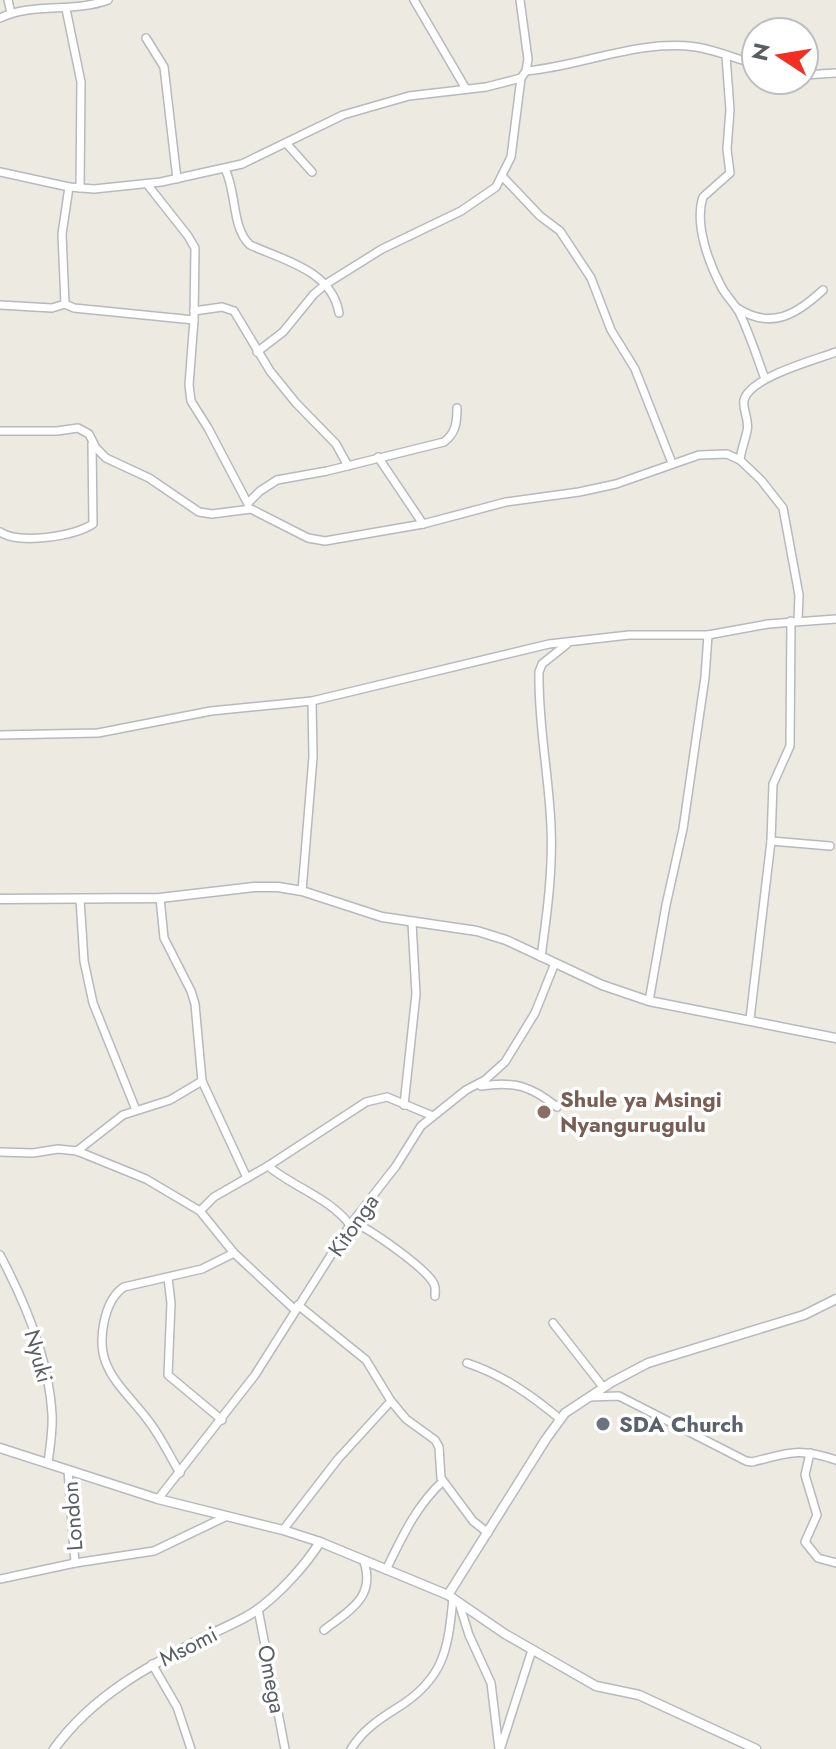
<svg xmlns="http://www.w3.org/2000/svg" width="836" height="1749" viewBox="0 0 836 1749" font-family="Jost,sans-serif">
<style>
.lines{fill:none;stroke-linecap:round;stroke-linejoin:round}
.minor-casing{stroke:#b6b9be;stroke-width:10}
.tertiary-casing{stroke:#b6b9be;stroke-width:11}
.minor{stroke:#fff;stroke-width:7}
.tertiary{stroke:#fff;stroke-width:8}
.education-dot{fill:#8d6e63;stroke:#fff;stroke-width:3}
.worship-dot{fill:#6b7280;stroke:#fff;stroke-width:3}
.labels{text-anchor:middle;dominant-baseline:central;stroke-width:7;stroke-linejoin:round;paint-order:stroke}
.education-label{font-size:22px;font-weight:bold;fill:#785e54;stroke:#fff;text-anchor:start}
.street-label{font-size:22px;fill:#595e63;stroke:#fff}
.worship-label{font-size:22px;font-weight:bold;fill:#5b616d;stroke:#fff;text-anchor:start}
</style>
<rect width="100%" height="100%" fill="#edeae1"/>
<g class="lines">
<defs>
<g id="minor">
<path d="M8 0 11 13"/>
<path d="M414 0 466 89"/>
<path d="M66 9 81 82 80 188"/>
<path d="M0 18C34 2 73 13 108 0"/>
<path d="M146 38 164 67 177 179"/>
<path d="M726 56 730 110 727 149 730 173 703 197C694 224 709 264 722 288 727 297 735 304 740 314 750 335 757 357 765 379"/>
<path d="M526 71C583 66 638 39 696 47 716 50 736 59 756 64"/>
<path d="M804 75 836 73"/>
<path d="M286 143 312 172"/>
<path d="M225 169C237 192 231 227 250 245 284 260 332 271 339 313"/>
<path d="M0 172 69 187 94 189 161 182 242 164 343 115 409 96 486 87 521 78 526 71 528 59 520 0"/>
<path d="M503 177 540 216 560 231 591 278 611 330 635 369 672 463"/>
<path d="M69 187 62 234 65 304 74 308 194 320 195 248 188 236 147 184"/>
<path d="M0 305 52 308 65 304"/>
<path d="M737 308C771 330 796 315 823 290"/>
<path d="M194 311 222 307 234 311 270 371 296 403 336 444 348 466"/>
<path d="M194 320 189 385 191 401 208 428 248 504"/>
<path d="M257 352 283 332 314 294 326 284 382 249 461 211 496 187 511 157 521 78"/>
<path d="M0 431H57L78 428 89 434 96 448 106 458 149 478 199 512 212 514 251 509 308 538 325 541 423 524 506 502 579 492 616 484 699 455 727 454 740 460 761 480 783 508 799 595 798 621"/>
<path d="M378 457 423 524"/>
<path d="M740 460C741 450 745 441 747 431 750 420 742 410 744 400 750 377 815 360 836 352"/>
<path d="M248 503 260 491 277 480 327 471 444 442C456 433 457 422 457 408"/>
<path d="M0 532C20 545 74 536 93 524L92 444"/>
<path d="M0 735 98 733 211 711 312 701 549 644 629 635H708L768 624 836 619"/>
<path d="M771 841 830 846"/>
<path d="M302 891 313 757 312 701"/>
<path d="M160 898 164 938 191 991 195 1004 202 1081 247 1178"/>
<path d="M80 899 84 961 93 1003 136 1110"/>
<path d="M541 957C547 914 553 870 551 827 549 775 538 725 539 672L542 664 567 644"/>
<path d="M649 1001 666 905 683 829 705 677 708 635"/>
<path d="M750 1019 771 841 773 784 790 746 791 621"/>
<path d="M481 1086C515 1081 531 1086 557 1107"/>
<path d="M404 1105 416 994 412 923"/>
<path d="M77 1151 123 1115 170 1100 202 1081"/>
<path d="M0 1152 33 1153 58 1149 77 1151 146 1179 200 1211 234 1253 294 1309"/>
<path d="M268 1166C293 1187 330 1198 350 1225"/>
<path d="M200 1211 214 1197 268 1166 366 1102 387 1097 433 1116"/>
<path d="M352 1222C369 1228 426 1268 434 1284 436 1289 435 1290 435 1296"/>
<path d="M0 1255C25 1302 49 1360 52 1414 53 1430 50 1447 48 1463"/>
<path d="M168 1278 171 1303 168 1375 222 1420"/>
<path d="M298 1305 366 1360 391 1401 406 1419 435 1440 439 1447 441 1478 473 1521 488 1533"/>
<path d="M553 1323 603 1387"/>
<path d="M467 1363C503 1375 531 1395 560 1419"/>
<path d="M589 1397 619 1396 746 1461 752 1462C789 1453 797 1447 836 1460"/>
<path d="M810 1453 805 1475 817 1515 805 1542 818 1558 836 1563"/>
<path d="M68 1470 75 1563"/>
<path d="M180 1473C169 1455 160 1435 147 1419 134 1401 114 1384 106 1363 97 1341 104 1300 124 1287L202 1269 234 1253"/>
<path d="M158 1499 255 1375 350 1225 396 1166 421 1126 466 1090 485 1080 505 1062 535 1013 555 963"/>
<path d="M283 1530 338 1459 391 1401"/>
<path d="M386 1570C402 1537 416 1506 443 1481"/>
<path d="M0 1579 75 1563 154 1551 227 1516"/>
<path d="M459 1603 469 1635 491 1683 499 1749"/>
<path d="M258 1609 285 1749"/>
<path d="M324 1630C348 1611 376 1598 364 1562"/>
<path d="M152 1664 177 1707 191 1749"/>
<path d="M501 1747 532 1650"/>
<path d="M351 1749C363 1730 378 1720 397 1708 444 1679 448 1650 453 1598"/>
</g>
<g id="tertiary">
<path d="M0 899 160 898 254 887H278L302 891 382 917 477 931 506 940 602 985 649 1001 836 1038"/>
<path d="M0 1448 158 1499 283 1530 320 1542 448 1595 505 1634 596 1686 639 1695 756 1749"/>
<path d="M448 1595 546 1439 565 1413 612 1382 648 1363 804 1315 836 1299"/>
<path d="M54 1749C93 1695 150 1665 207 1636 224 1627 242 1621 257 1610 280 1593 305 1566 320 1542"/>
</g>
</defs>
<use href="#minor" class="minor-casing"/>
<use href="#tertiary" class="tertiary-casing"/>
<use href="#minor" class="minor"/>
<use href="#tertiary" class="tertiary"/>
</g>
<circle class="education-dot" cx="544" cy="1112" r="8"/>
<circle class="worship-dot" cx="603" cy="1424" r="8"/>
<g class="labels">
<g class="education-label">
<text x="560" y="1099">Shule ya Msingi<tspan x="560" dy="25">Nyangurugulu</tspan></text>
</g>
<g class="street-label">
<text transform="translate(353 1225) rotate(-55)">Kitonga</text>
<text transform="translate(39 1356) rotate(75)">Nyuki</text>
<text transform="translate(72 1516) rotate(-94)">London</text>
<text transform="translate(188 1646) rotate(-27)">Msomi</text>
<text transform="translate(272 1679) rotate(79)">Omega</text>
</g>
<g class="worship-label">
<text x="619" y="1424">SDA Church</text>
</g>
</g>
<g transform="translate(780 56) rotate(282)"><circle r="38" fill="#ffffff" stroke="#bdbfc1" stroke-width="2"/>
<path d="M0-6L14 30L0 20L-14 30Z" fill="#f22f22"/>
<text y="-12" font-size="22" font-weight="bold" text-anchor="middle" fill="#595e63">N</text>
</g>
</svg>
